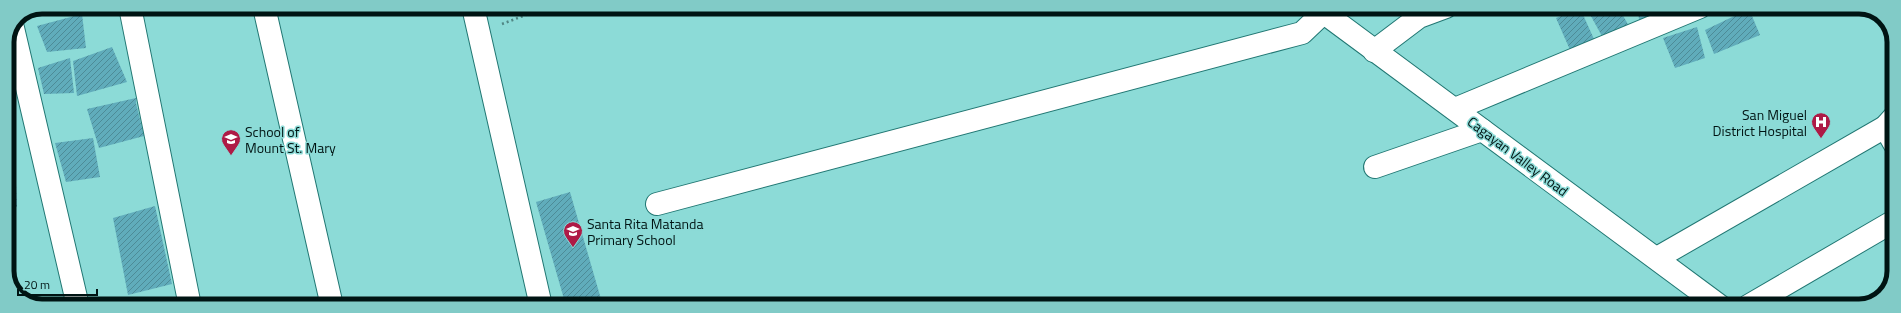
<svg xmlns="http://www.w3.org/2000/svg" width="1901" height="313" viewBox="0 0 1901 313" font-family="'Titillium Web',sans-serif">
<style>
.building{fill:url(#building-hatch)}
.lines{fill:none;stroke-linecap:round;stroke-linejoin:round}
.minor-casing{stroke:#217773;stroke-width:24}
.major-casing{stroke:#217773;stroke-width:24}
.highway-casing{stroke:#217773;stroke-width:24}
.path{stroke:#508683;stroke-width:2.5;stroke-dasharray:2 3;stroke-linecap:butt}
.minor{stroke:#fff;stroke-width:22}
.major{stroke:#fff;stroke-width:22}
.highway{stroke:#fff;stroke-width:22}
.labels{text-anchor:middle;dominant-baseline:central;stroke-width:3;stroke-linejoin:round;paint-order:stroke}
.poi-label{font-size:14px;fill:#001413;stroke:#8cdbd7;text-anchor:start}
.street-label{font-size:14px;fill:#001413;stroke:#8cdbd7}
.rim{fill:none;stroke:#001413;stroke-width:5}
</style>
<defs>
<pattern id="building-hatch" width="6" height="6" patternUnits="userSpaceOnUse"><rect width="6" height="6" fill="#60acbb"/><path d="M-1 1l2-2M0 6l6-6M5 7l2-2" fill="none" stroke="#4d8b97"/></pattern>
</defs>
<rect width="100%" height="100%" fill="#8cdbd7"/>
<g class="building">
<path d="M1586 7H1618L1629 26 1604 40Z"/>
<path d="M1636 7H1655L1658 16 1640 22Z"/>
<path d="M1580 8 1598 48 1574 59 1556 18Z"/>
<path d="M1749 9 1760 35 1714 54 1705 30Z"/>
<path d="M82 14 86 48 47 52 37 26Z"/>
<path d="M1697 27 1705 58 1675 68 1663 38Z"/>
<path d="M112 47 127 82 77 96 73 61Z"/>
<path d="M70 58 74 93 44 94 38 68Z"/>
<path d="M136 98V103L144 136 99 148 87 109Z"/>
<path d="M93 138 100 177 66 182 55 143Z"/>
<path d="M15 159 17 207 7 209V161Z"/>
<path d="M570 192 603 306H566L536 202Z"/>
<path d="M155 206 172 284 128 295 113 218Z"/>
</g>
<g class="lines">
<defs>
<g id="minor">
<path d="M130 7 190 306"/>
<path d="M473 7 541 306"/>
<path d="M13 28 78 306"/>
<path d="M1374 51 1419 17 1446 7"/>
<path d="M1455 109 1700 7"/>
<path d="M1885 127 1894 143"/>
<path d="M1375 167 1482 130"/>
<path d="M657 204 1302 33 1323 13"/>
<path d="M1657 258 1885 127 1894 117"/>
<path d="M1748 306 1894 221"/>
</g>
<path id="major" d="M264 7 332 306"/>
<path id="highway" d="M1316 7 1720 306"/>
</defs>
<use href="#minor" class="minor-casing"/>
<use href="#major" class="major-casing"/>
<use href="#highway" class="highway-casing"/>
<path class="path" d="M502 24 547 7"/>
<use href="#minor" class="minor"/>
<use href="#major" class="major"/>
<use href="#highway" class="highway"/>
</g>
<defs>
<symbol id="hospital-pin" viewBox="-11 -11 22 30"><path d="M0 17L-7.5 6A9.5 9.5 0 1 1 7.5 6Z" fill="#ae1a46" stroke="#8cdbd7"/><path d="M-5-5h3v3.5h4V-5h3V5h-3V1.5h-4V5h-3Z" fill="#fff"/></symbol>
<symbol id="school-pin" viewBox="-11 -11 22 30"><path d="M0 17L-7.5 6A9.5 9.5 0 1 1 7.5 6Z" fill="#ae1a46" stroke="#8cdbd7"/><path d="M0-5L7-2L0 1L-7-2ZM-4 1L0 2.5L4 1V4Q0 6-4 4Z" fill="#fff"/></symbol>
</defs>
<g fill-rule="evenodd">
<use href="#hospital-pin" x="1810" y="111" width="22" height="30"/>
<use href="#school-pin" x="220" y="128" width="22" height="30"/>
<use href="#school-pin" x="562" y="220" width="22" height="30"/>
</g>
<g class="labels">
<g class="poi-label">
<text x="1807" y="114" text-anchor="end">San Miguel<tspan x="1807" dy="16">District Hospital</tspan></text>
<text x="245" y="131">School of<tspan x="245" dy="16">Mount St. Mary</tspan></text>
<text x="587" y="223">Santa Rita Matanda<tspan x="587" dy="16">Primary School</tspan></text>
</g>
<g class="street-label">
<text transform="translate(1518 156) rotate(37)">Cagayan Valley Road</text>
</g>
</g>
<path d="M0 0H1901V313H0ZM42 14H1859A28 28 0 0 1 1887 42V271A28 28 0 0 1 1859 299H42A28 28 0 0 1 14 271V42A28 28 0 0 1 42 14Z" fill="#81cbc7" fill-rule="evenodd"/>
<path class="rim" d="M42 14H1859A28 28 0 0 1 1887 42V271A28 28 0 0 1 1859 299H42A28 28 0 0 1 14 271V42A28 28 0 0 1 42 14Z"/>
<path d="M18 289v6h79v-6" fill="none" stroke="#001413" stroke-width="2"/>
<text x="24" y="289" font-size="12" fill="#001413" stroke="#8cdbd7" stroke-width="3" paint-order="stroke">20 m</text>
</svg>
